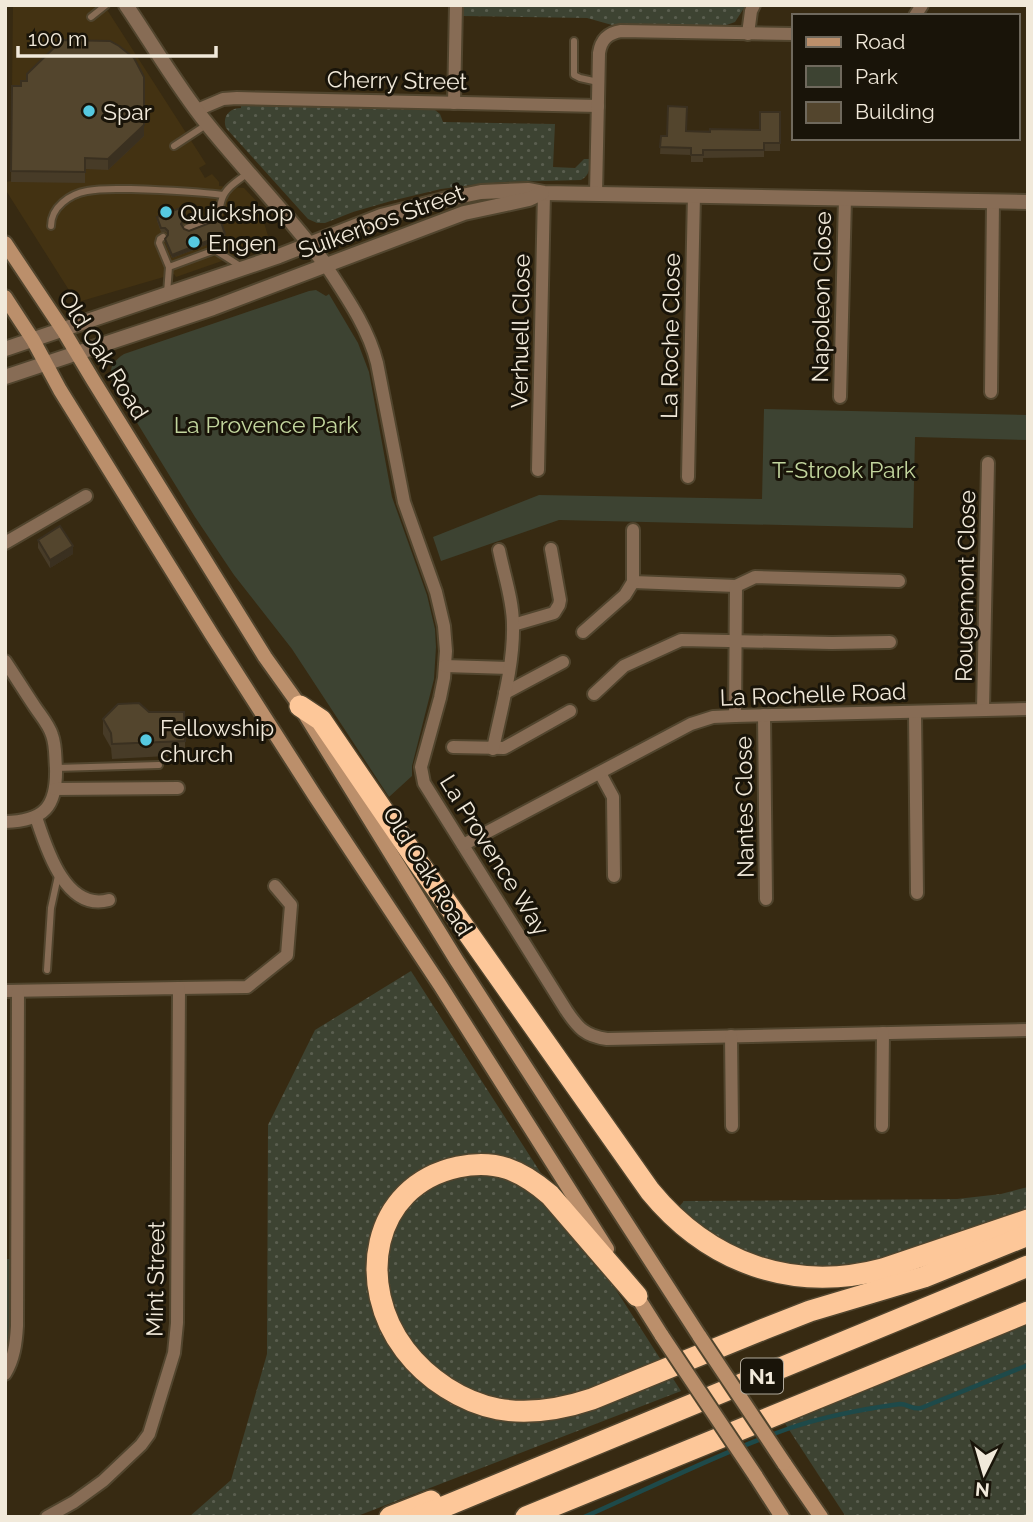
<svg xmlns="http://www.w3.org/2000/svg" width="1033" height="1522" viewBox="0 0 1033 1522" font-family="Raleway,sans-serif">
<style>
.built{fill:#433212}
.grass{fill:url(#grass-dots)}
.park{fill:#3d4332}
.lines{fill:none;stroke-linecap:round;stroke-linejoin:round}
.stream{stroke:#1e4a4a;stroke-width:4.5}
.service-casing{stroke:#51452e;stroke-width:10}
.minor-casing{stroke:#51452e;stroke-width:16}
.tertiary-casing{stroke:#51452e;stroke-width:18}
.secondary-casing{stroke:#51452e;stroke-width:18}
.motorway-casing{stroke:#51452e;stroke-width:24}
.service{stroke:#876c55;stroke-width:6}
.minor{stroke:#876c55;stroke-width:12}
.tertiary{stroke:#876c55;stroke-width:14}
.secondary{stroke:#bb8f6b;stroke-width:14}
.motorway{stroke:#fdc799;stroke-width:21}
.secondary-bridge-casing{stroke:#51452e;stroke-width:18;stroke-linecap:butt}
.secondary-bridge{stroke:#bb8f6b;stroke-width:14}
.wall{fill:#473b27}
.shaded-wall{fill:#3a3020}
.building{fill:#53452d;stroke:#3a3020;stroke-width:2}
.poi-dot{fill:#56c9e0;stroke:#191409;stroke-width:2.5}
.labels{text-anchor:middle;dominant-baseline:central;stroke-width:6;stroke-linejoin:round;paint-order:stroke}
.shield{fill:#191409;stroke:#b0a99b;stroke-width:2}
.shield-label{font-size:21px;font-weight:bold;fill:#f1e9da}
.street-label{font-size:23px;fill:#f1e9da;stroke:#191409}
.poi-label{font-size:23px;fill:#f1e9da;stroke:#191409;text-anchor:start}
.park-label{font-size:23px;fill:#c2d59d;stroke:#191409}
</style>
<defs>
<pattern id="grass-dots" width="8" height="8" patternUnits="userSpaceOnUse" patternTransform="scale(1.75)"><rect width="8" height="8" fill="#3d4332"/><path d="M2 2h.1M6 6h.1" fill="none" stroke="#5a5e4f" stroke-width="1.8" stroke-linecap="round"/></pattern>
</defs>
<rect width="100%" height="100%" fill="#372a12"/>
<path class="built" d="M13 5H104L206 164 199 168 205 178 212 174 219 182V186L244 188 258 203 268 236 265 246 176 277 174 274 78 302 74 298 5 189V182L11 181Z"/>
<g class="grass">
<path d="M463 5H746L735 22 724 26 629 24 612 25 587 18 463 16Z"/>
<path d="M241 105 435 110 440 114 443 122 555 124 553 167 575 168 584 159H590C590 168 590 175 581 180L504 182 472 185 441 189 391 201 353 212 325 223H317L308 219 226 128C222 117 229 108 241 108Z"/>
<path d="M411 971 681 1391 355 1517H189L231 1480 267 1354 268 1125 315 1030Z"/>
<path d="M1028 1187V1211L897 1256 836 1269 773 1263 725 1244 677 1209 684 1201 957 1199 1001 1194Z"/>
<path d="M1028 1322V1517H846L784 1422Z"/>
</g>
<g class="park">
<path d="M316 290 326 296 329 294 358 343 369 372 392 497 427 595 435 629 436 647 434 679 412 766V776L389 797 292 649 234 575 195 517 112 382C108 369 113 361 124 354L309 291Z"/>
<path d="M764 409 1028 415V440L915 437 913 528 559 520 441 561 433 537 539 495 762 499Z"/>
<path d="M5 1259H11L10 1330 5 1357Z"/>
</g>
<g class="lines">
<path class="stream" d="M584 1517C652 1487 720 1453 790 1428 826 1416 863 1409 900 1404 908 1404 913 1410 921 1408L1028 1365"/>
<defs>
<g id="service">
<path d="M91 17 106 5"/>
<path d="M574 41V75L580 78 598 82"/>
<path d="M174 146 206 125"/>
<path d="M51 226C51 207 70 194 87 191 101 188 116 189 131 189 162 190 193 191 223 195"/>
<path d="M187 228 217 216C220 210 220 205 222 199 226 187 239 180 248 173"/>
<path d="M163 237 160 239 159 243 169 267"/>
<path d="M167 293 169 267 215 250 240 266"/>
<path d="M56 768 159 765"/>
<path d="M47 970 51 908 58 876"/>
</g>
<g id="minor">
<path d="M915 16 922 5"/>
<path d="M748 34 751 11 754 5"/>
<path d="M454 103 456 5"/>
<path d="M197 110 223 99 237 98 598 106"/>
<path d="M596 193 599 53C601 40 608 33 621 31L793 34"/>
<path d="M325 264C345 295 368 327 377 363L404 502 436 592 444 626 446 651 444 678 440 698 421 767 424 783 566 1010C578 1028 585 1036 607 1039L1028 1030"/>
<path d="M991 392 993 202"/>
<path d="M840 397 845 198"/>
<path d="M538 470 544 193"/>
<path d="M688 477 694 195"/>
<path d="M5 543 86 496"/>
<path d="M633 582 736 586 755 577 899 581"/>
<path d="M513 625 554 613 559 605 560 600 551 549"/>
<path d="M583 632 625 595 633 582V530"/>
<path d="M5 661C15 676 25 692 35 707 41 716 49 725 52 735 56 746 55 757 56 768 57 807 44 821 5 822"/>
<path d="M445 666 509 668"/>
<path d="M505 693 563 662"/>
<path d="M594 694 624 666 681 640 832 643 890 642"/>
<path d="M983 710 988 463"/>
<path d="M915 712 917 893"/>
<path d="M764 715 766 899"/>
<path d="M735 716 736 586"/>
<path d="M453 747 504 748 570 711"/>
<path d="M493 749C501 710 514 665 513 625 513 600 504 575 499 550"/>
<path d="M600 773 613 797 614 876"/>
<path d="M55 789 178 788"/>
<path d="M36 817C46 847 65 912 109 900"/>
<path d="M463 845 691 724 713 717 735 716 1028 709"/>
<path d="M179 988 247 987 287 955 291 905 275 886"/>
<path d="M5 991 179 988 177 1323 174 1353 149 1434 141 1445 103 1481 74 1502 47 1517"/>
<path d="M731 1036 732 1126"/>
<path d="M882 1126 883 1033"/>
<path d="M5 1374C14 1359 16 1343 17 1326L18 991"/>
</g>
<g id="tertiary">
<path d="M126 5C153 45 178 88 208 125 246 172 289 216 325 264"/>
<path d="M5 349 279 256 381 216 447 199 481 192 528 190 544 193 1028 202"/>
<path d="M5 377 213 308 464 213 529 199 542 193"/>
</g>
<g id="secondary">
<path d="M5 243 63 330 93 380 265 657 300 706 457 961 700 1337"/>
<path d="M5 297 33 340 60 390 212 635 315 796 440 985 607 1249"/>
<path d="M633 1290 662 1336"/>
<path d="M784 1463 821 1517"/>
<path d="M755 1475 782 1517"/>
</g>
<g id="motorway">
<path d="M300 706 321 720 418 862 650 1191C709 1263 793 1293 883 1269L1028 1220"/>
<path d="M637 1296 550 1195C521 1170 496 1159 458 1167 370 1186 356 1286 405 1350 427 1379 462 1402 498 1409 531 1415 562 1409 592 1399L764 1329 810 1311 924 1277 1028 1235"/>
<path d="M390 1517 431 1501"/>
<path d="M419 1517 1028 1266"/>
<path d="M526 1517 1028 1312"/>
</g>
</defs>
<use href="#service" class="service-casing"/>
<use href="#minor" class="minor-casing"/>
<use href="#tertiary" class="tertiary-casing"/>
<use href="#secondary" class="secondary-casing"/>
<use href="#motorway" class="motorway-casing"/>
<use href="#service" class="service"/>
<use href="#minor" class="minor"/>
<use href="#tertiary" class="tertiary"/>
<use href="#secondary" class="secondary"/>
<use href="#motorway" class="motorway"/>
<defs>
<g id="secondary-bridge">
<path d="M662 1336 755 1475"/>
<path d="M700 1337 784 1463"/>
</g>
</defs>
<use href="#secondary-bridge" class="secondary-bridge-casing"/>
<use href="#secondary-bridge" class="secondary-bridge"/>
</g>
<g class="wall">
<path d="M27 81 144 136 108 170 85 169V183L11 182 12 86H21Z"/>
<path d="M780 112V151H764V157L703 158V162H691V155L660 154 661 136H667L686 131 760 130Z"/>
<path d="M157 217 184 223 182 226 184 229 189 231 225 238 172 258 165 242V239L168 234 165 232H161L157 221Z"/>
<path d="M38 540 73 554 50 568 38 548Z"/>
<path d="M149 712 185 741V755L112 759 111 748 103 734V719Z"/>
</g>
<g class="shaded-wall">
<path d="M144 77V136L108 170V159Z"/>
<path d="M225 234V238L172 258V255Z"/>
<path d="M73 546V554L50 568V560Z"/>
</g>
<g class="building">
<path d="M62 40 110 41 119 46 134 58 144 77V125L108 159 85 158V172L11 171 12 86H21V81H27V74Z"/>
<path d="M668 106 687 107 686 131 710 132V129L760 130V112H780V143H764V150H703V155H691V148L660 147 661 136H667Z"/>
<path d="M180 208 184 219 181 224 184 229 189 231 220 219 225 234 172 255 165 239 168 235V231L165 228H161L157 217Z"/>
<path d="M60 526 73 546 50 560 38 540Z"/>
<path d="M139 703 149 712H184L185 741 112 744 111 733 103 719 118 704Z"/>
</g>
<g class="poi-dot">
<circle cx="89" cy="111" r="7"/>
<circle cx="166" cy="212" r="7"/>
<circle cx="194" cy="242" r="7"/>
<circle cx="146" cy="740" r="7"/>
</g>
<g class="labels">
<rect class="shield" x="741" y="1358.5" width="42" height="35" rx="5"/>
<g class="shield-label">
<text x="762" y="1376">N1</text>
</g>
<g class="street-label">
<text transform="translate(397 80) rotate(1)">Cherry Street</text>
<text transform="translate(381 221) rotate(-20)">Suikerbos Street</text>
<text transform="translate(821 297) rotate(-89)">Napoleon Close</text>
<text transform="translate(520 331) rotate(-89)">Verhuell Close</text>
<text transform="translate(670 336) rotate(-89)">La Roche Close</text>
<text transform="translate(104 355) rotate(58)">Old Oak Road</text>
<text transform="translate(965 586) rotate(-89)">Rougemont Close</text>
<text transform="translate(813 694) rotate(-2)">La Rochelle Road</text>
<text transform="translate(744 807) rotate(-91)">Nantes Close</text>
<text transform="translate(495 855) rotate(58)">La Provence Way</text>
<text transform="translate(428 871) rotate(58)">Old Oak Road</text>
<text transform="translate(155 1279) rotate(-89)">Mint Street</text>
</g>
<g class="poi-label">
<text x="103" y="111">Spar</text>
<text x="180" y="212">Quickshop</text>
<text x="208" y="242">Engen</text>
<text x="160" y="727">Fellowship<tspan x="160" dy="26">church</tspan></text>
</g>
<g class="park-label">
<text x="266" y="424">La Provence Park</text>
<text x="844" y="469">T-Strook Park</text>
</g>
</g>
<rect width="1033" height="1522" fill="none" stroke="#f1e9da" stroke-width="14"/>
<rect x="792" y="14" width="228" height="126" fill="#191409" stroke="#6f695d" stroke-width="2"/>
<rect x="806" y="37" width="35" height="10" fill="#bb8f6b" stroke="#6f695d" stroke-width="2"/>
<text x="855" y="49" font-size="21" fill="#f1e9da">Road</text>
<rect x="806" y="66" width="35" height="21" fill="#3d4332" stroke="#6f695d" stroke-width="2"/>
<text x="855" y="84" font-size="21" fill="#f1e9da">Park</text>
<rect x="806" y="102" width="35" height="21" fill="#53452d" stroke="#6f695d" stroke-width="2"/>
<text x="855" y="119" font-size="21" fill="#f1e9da">Building</text>
<g transform="translate(984 1473) rotate(185)" stroke="#191409" stroke-width="5" paint-order="stroke">
<path d="M0-5L12 26L0 18L-12 26Z" fill="#f1e9da"/>
<text y="-10" font-size="19" font-weight="bold" text-anchor="middle" fill="#f1e9da">N</text>
</g>
<path d="M18 46v10h198v-10" fill="none" stroke="#f1e9da" stroke-width="3.5"/>
<text x="28" y="46" font-size="21" fill="#f1e9da" stroke="#191409" stroke-width="5" paint-order="stroke">100 m</text>
</svg>
